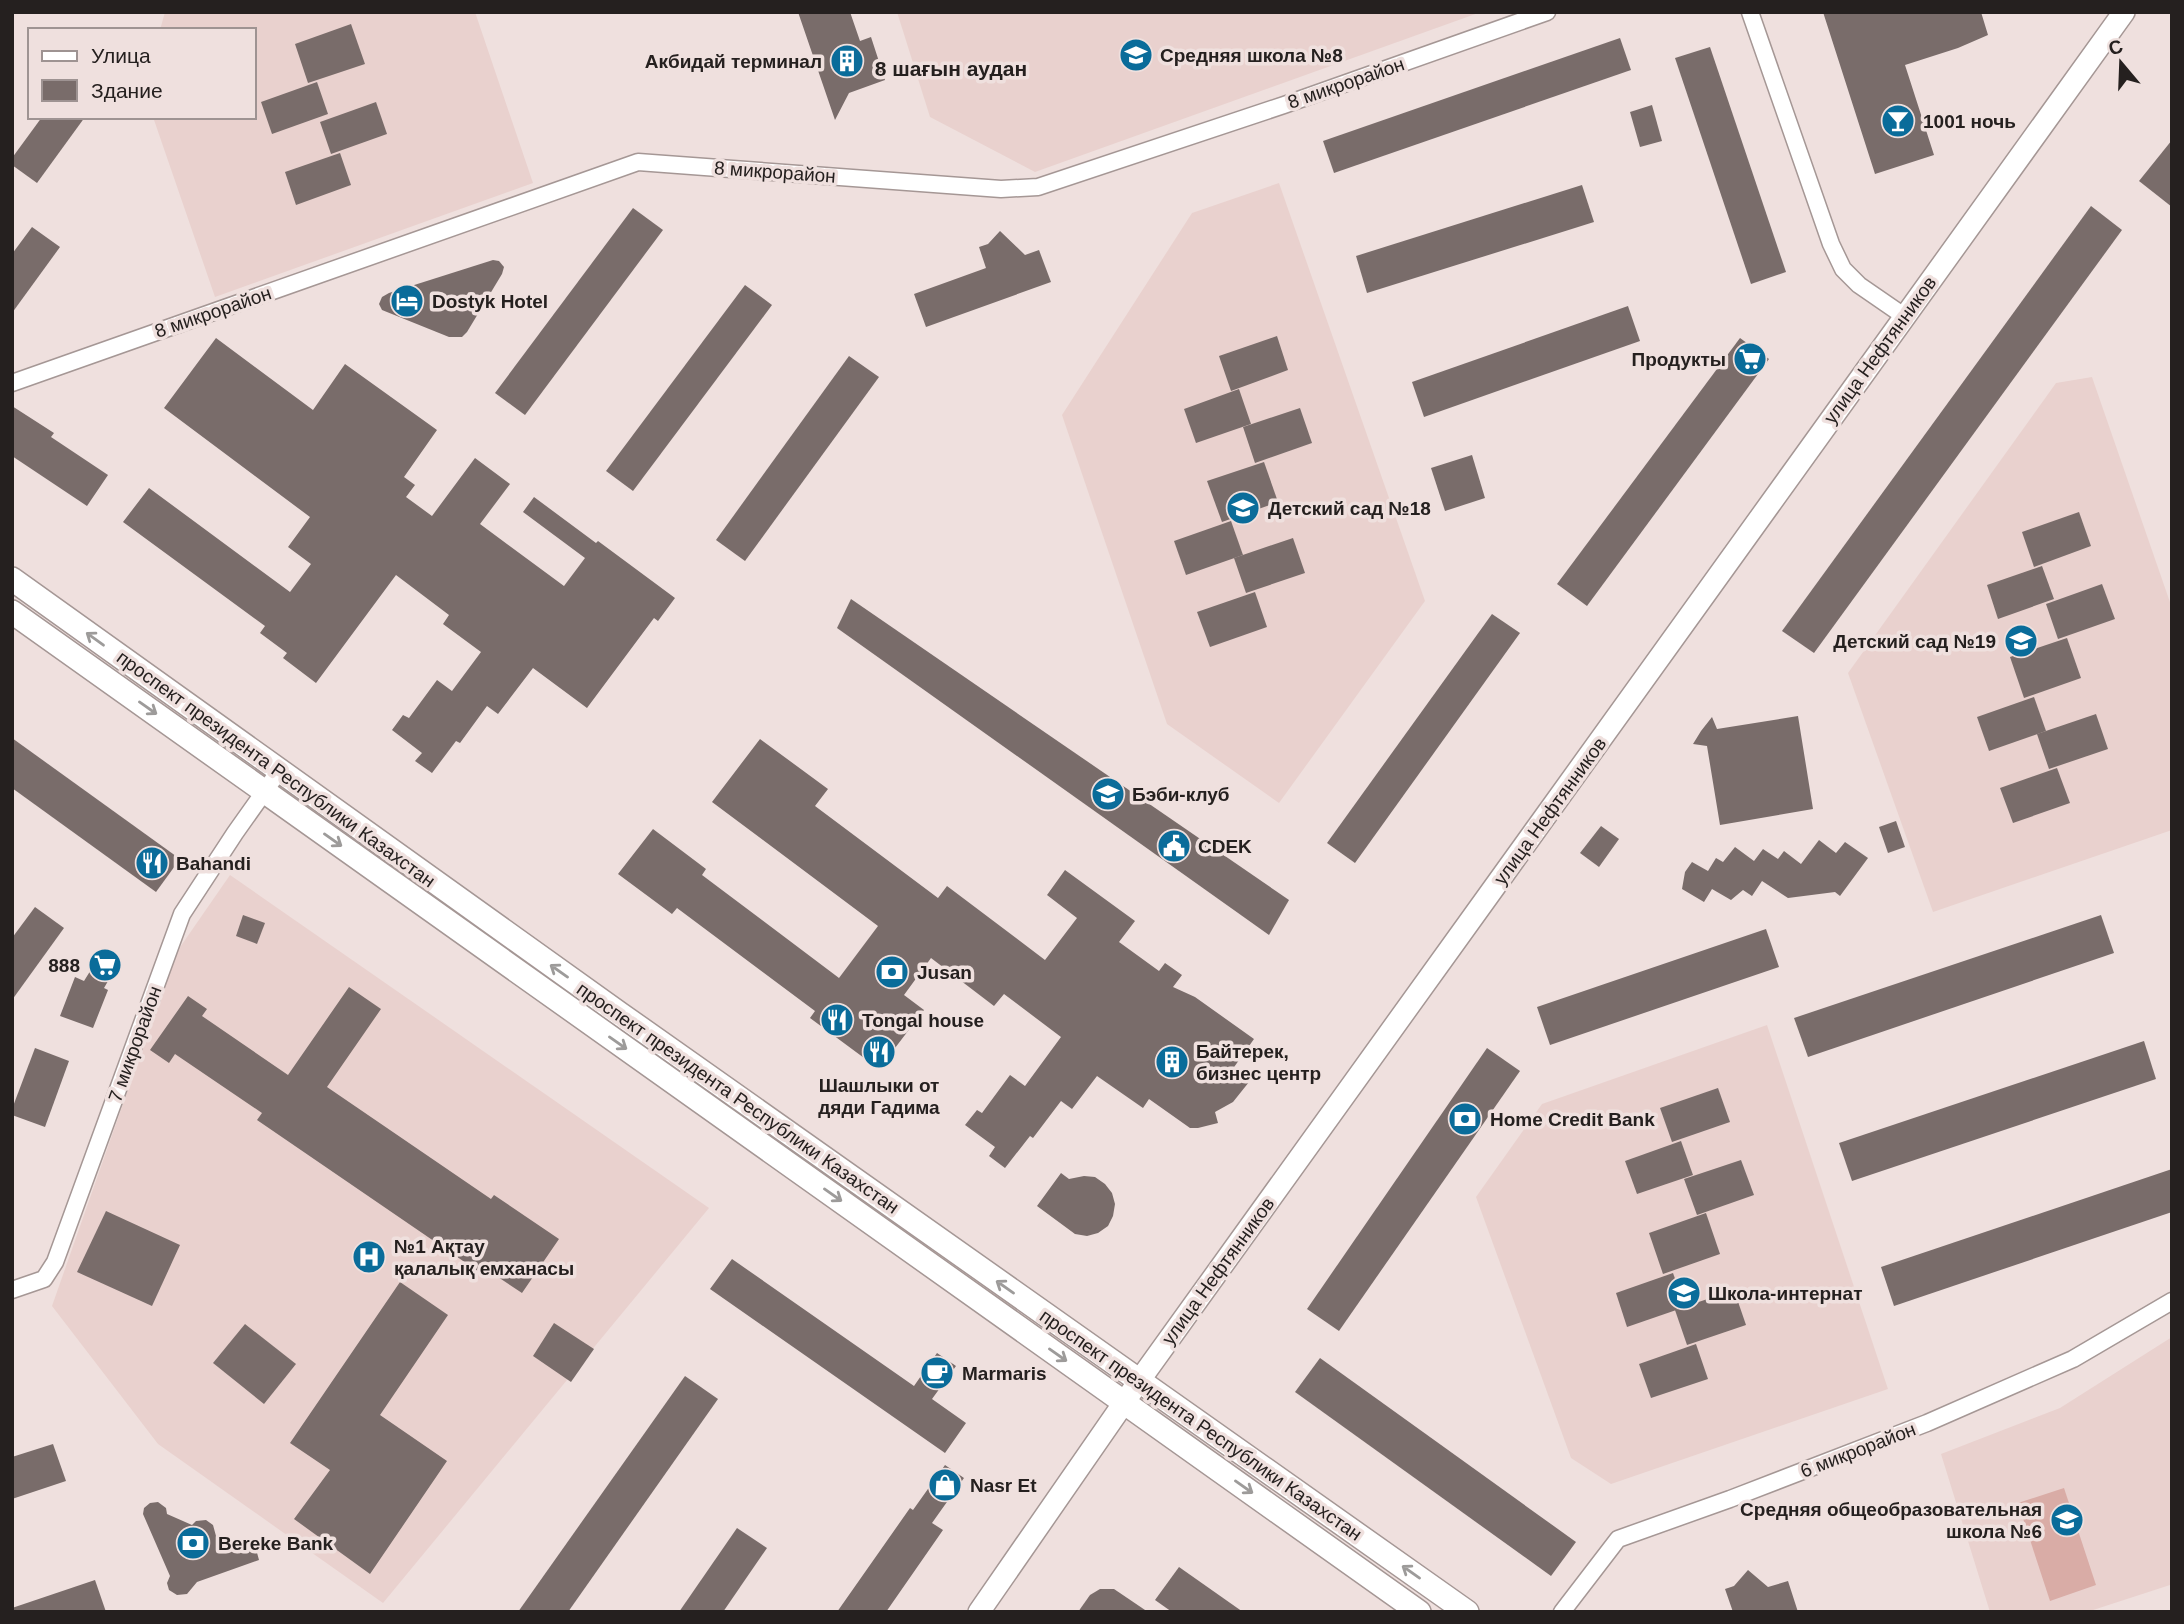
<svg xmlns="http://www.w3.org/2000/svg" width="2184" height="1624" viewBox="0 0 2184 1624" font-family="Arial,sans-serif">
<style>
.built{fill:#e9d1ce}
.green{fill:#d9aca6}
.building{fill:#796c6a}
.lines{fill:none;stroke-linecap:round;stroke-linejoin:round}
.minor-casing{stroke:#a59795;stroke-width:19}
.tertiary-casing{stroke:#a59795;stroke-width:24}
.secondary-casing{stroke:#a59795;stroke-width:26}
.minor{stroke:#fff;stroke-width:16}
.tertiary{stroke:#fff;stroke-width:21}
.secondary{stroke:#fff;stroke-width:23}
.oneway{stroke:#9d9b9a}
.labels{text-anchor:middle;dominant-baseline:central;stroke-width:7;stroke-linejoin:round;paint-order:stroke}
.poi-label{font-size:19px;font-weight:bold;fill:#25201f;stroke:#efe0de;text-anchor:start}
.street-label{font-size:19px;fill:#25201f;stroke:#efe0de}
.neighbourhood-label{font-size:21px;font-weight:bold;fill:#25201f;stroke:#efe0de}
</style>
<rect width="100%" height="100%" fill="#efe0de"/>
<g class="built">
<path d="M165 12H475L533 183 215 297 153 117H254V30H160Z"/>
<path d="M897 12H1481L1035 172 930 117Z"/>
<path d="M1279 183 1425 601 1279 803 1167 724 1062 415 1192 213Z"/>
<path d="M2092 377 2172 608V830L1933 912 1848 673 2056 383Z"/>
<path d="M230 875 709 1208 383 1603 158 1444 52 1306 176 953Z"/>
<path d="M1767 1025 1888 1389 1611 1484 1571 1458 1476 1197 1542 1104Z"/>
<path d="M2172 1337V1589L2170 1585 2087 1612H1990L1941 1454 2060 1408Z"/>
</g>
<path class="green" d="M2064 1488 2096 1585 2050 1601 2018 1503Z"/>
<g class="building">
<path d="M798 12H850L860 41 871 37 885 80 849 93 835 120Z"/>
<path d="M1823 12H1981L1988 35 1958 48 1905 65 1934 155 1875 174Z"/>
<path d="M351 24 365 64 308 83 295 44Z"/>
<path d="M1620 38 1631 70 1334 173 1323 141Z"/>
<path d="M1710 47 1786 272 1751 284 1675 58Z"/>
<path d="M317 82 328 114 272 134 261 102Z"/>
<path d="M376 102 387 134 331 154 320 122Z"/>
<path d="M1652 105 1662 141 1640 147 1630 112Z"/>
<path d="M42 117H85L37 183 12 165V158Z"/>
<path d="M2172 140V207L2139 181Z"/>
<path d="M340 153 351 185 296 205 285 172Z"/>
<path d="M1582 185 1594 222 1367 293 1356 256Z"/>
<path d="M2091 206 2122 230 1814 653 1782 631Z"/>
<path d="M633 208 663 230 525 415 495 393Z"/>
<path d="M32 227 60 247 12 313V254Z"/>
<path d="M1000 231 1025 255 1039 250 1051 282 926 327 914 294 986 268 979 247 988 244Z"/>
<path d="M493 260 499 261 504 267 502 274 467 332 462 337H449L382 310 379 304 382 297 389 293Z"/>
<path d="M745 285 772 305 633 491 606 471Z"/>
<path d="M1628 306 1640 341 1424 417 1412 382Z"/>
<path d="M1277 336 1288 370 1231 391 1219 356Z"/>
<path d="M216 338 313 410 345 364 437 430 404 477 415 485 406 497 432 516 475 458 510 484 480 524 564 586 585 558 523 512 534 497 596 543 598 541 675 598 658 621 654 618 587 708 533 668 498 714 487 706 460 743 456 741 432 773 415 761 422 753 392 730 403 715 409 718 437 680 452 691 481 652 443 624 449 615 396 575 316 683 283 658 287 653 260 633 265 626 123 522 149 488 290 592 311 564 288 547 310 517 164 408Z"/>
<path d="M1740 338 1769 359 1587 606 1557 584Z"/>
<path d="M849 356 879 377 745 561 716 540Z"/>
<path d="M1239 389 1251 424 1196 443 1184 409Z"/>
<path d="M12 406 54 433 51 437 108 475 87 506 12 456Z"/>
<path d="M1300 408 1312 443 1255 463 1243 427Z"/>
<path d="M1472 455 1485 498 1445 511 1431 468Z"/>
<path d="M1264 462 1278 502 1222 522 1207 481Z"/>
<path d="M2079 512 2091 546 2034 567 2022 532Z"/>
<path d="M1231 521 1243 555 1186 575 1174 541Z"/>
<path d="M1293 538 1305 573 1246 593 1234 558Z"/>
<path d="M2042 566 2054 599 1998 619 1987 585Z"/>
<path d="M2102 584 2115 619 2058 639 2046 604Z"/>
<path d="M1255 592 1267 627 1210 647 1197 612Z"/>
<path d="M851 599 1289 900 1269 935 837 628Z"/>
<path d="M1492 614 1520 633 1355 863 1327 843Z"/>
<path d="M2067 638 2081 678 2024 698 2010 657Z"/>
<path d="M2034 697 2046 731 1989 751 1977 717Z"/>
<path d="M2096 714 2108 749 2049 769 2037 734Z"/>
<path d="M1798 716 1813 809 1720 825 1707 746 1693 744 1701 731 1712 717 1717 729Z"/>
<path d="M12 738 180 859 156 892 12 788Z"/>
<path d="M760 739 828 789 815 806 938 898 947 886 1045 960 1077 918 1047 895 1065 870 1135 921 1119 942 1159 971 1165 963 1182 975 1173 987 1195 997 1254 1039 1232 1070 1249 1082 1233 1102 1215 1112 1218 1123 1198 1128H1190L1149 1099 1143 1108 1097 1076 1072 1109 1061 1101 1033 1138 1030 1136 1005 1168 989 1156 995 1147 965 1125 977 1110 982 1113 1010 1075 1025 1086 1061 1037 1004 994 994 1006 931 958 904 995 924 1010 879 1069 810 1018 815 1011 677 908 672 914 618 874 653 829 706 869 702 875 839 978 878 926 712 802Z"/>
<path d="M2057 768 2070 803 2013 823 2000 788Z"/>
<path d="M1896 821 1905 847 1888 853 1879 827Z"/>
<path d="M1601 826 1619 839 1599 867 1580 853Z"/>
<path d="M1819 840 1836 853 1845 842 1868 858 1840 896 1835 892 1788 898 1762 881 1752 896 1743 890 1731 900 1712 889 1704 902 1682 889 1685 872 1692 862 1708 871 1716 858 1723 862 1735 847 1754 861 1763 849 1778 859 1784 851 1801 864Z"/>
<path d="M35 907 64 928 12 1000V938Z"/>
<path d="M243 915 265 923 257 944 236 936Z"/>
<path d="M2101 915 2114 953 1808 1057 1794 1018Z"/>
<path d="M1766 929 1779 967 1550 1045 1537 1007Z"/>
<path d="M102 952 119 962 104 988 108 990 93 1028 60 1016 75 977 84 981Z"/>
<path d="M349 987 381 1009 327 1087 491 1199 494 1195 559 1239 522 1293 489 1271 485 1276 257 1120 262 1113 175 1054 169 1063 150 1050 188 996 207 1009 202 1016 288 1075Z"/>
<path d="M2144 1041 2156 1079 1852 1181 1839 1143Z"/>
<path d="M35 1048 69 1061 45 1127 12 1115V1109Z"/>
<path d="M1487 1048 1520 1071 1339 1331 1307 1309Z"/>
<path d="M1718 1088 1730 1122 1672 1142 1660 1108Z"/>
<path d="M1681 1141 1693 1175 1637 1194 1625 1161Z"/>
<path d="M1741 1160 1754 1195 1697 1215 1684 1179Z"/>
<path d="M2172 1169V1212L1894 1306 1881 1267Z"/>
<path d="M1061 1173 1069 1179 1084 1176 1095 1177 1105 1184 1112 1193 1115 1204 1113 1216 1108 1226 1098 1233 1087 1236 1075 1234 1037 1206Z"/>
<path d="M106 1211 180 1245 152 1306 77 1272Z"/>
<path d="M1706 1213 1720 1254 1663 1274 1649 1233Z"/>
<path d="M732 1259 914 1386 937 1353 956 1366 932 1399 966 1423 945 1453 710 1289Z"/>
<path d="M1673 1273 1685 1307 1627 1327 1616 1293Z"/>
<path d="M400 1282 448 1315 380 1415 447 1461 370 1574 294 1519 330 1470 290 1443Z"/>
<path d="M1734 1290 1746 1325 1687 1345 1675 1310Z"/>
<path d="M554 1323 594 1349 571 1382 533 1356Z"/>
<path d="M245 1324 296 1364 264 1404 213 1363Z"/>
<path d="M1696 1344 1708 1379 1651 1398 1639 1364Z"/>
<path d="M1320 1358 1576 1542 1551 1576 1295 1392Z"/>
<path d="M685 1376 718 1399 568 1612H518Z"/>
<path d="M53 1444 66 1481 12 1499V1457Z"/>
<path d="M945 1465 964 1478 932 1523 943 1530 886 1612H837L910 1508 913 1510Z"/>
<path d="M158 1502 166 1508 167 1514 192 1525 196 1521 206 1520 213 1525 216 1536 237 1545 249 1544 256 1549 259 1560 197 1582 187 1594 177 1595 169 1590 167 1583 170 1576 143 1514 144 1508 150 1503Z"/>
<path d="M737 1528 767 1548 723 1612H679Z"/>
<path d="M1179 1567 1243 1612H1172L1155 1600Z"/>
<path d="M1748 1570 1768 1587 1788 1581 1798 1612H1733L1725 1589 1734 1586Z"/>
<path d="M95 1580 106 1612H12V1608Z"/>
<path d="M1100 1589H1114L1148 1612H1078L1090 1595Z"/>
</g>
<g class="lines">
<defs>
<g id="minor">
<path d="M1750 12 1831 244 1843 269 1859 285 1904 316"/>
<path d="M12 383 638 162 1001 189 1038 187 1284 105 1547 12"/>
<path d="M12 1290 44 1279 55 1262 182 914 235 833 279 771"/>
<path d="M1562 1612 1618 1539 1730 1499 1927 1423 2073 1359 2172 1301"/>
</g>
<path id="tertiary" d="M979 1612 1139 1381 2124 12"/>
<g id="secondary">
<path d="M12 579 620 1014 1467 1612"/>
<path d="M12 612 1419 1612"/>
</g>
</defs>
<use href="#minor" class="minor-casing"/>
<use href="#tertiary" class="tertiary-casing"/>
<use href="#secondary" class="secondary-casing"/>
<use href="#minor" class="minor"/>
<use href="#tertiary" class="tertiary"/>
<use href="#secondary" class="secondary"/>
</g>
<defs><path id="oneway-shaft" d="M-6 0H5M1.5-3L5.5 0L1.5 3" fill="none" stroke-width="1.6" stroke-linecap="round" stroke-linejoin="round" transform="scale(1.75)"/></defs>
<g class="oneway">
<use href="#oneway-shaft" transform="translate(95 639) rotate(-144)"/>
<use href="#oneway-shaft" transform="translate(148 708) rotate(35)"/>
<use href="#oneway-shaft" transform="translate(333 840) rotate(35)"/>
<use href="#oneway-shaft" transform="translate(559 971) rotate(-145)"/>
<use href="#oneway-shaft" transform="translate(618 1043) rotate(35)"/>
<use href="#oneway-shaft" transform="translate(833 1195) rotate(35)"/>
<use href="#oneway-shaft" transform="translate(1005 1287) rotate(-145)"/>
<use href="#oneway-shaft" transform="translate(1058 1355) rotate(35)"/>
<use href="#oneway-shaft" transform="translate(1244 1487) rotate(35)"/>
<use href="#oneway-shaft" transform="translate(1411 1572) rotate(-145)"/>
</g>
<defs>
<symbol id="school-disc" viewBox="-11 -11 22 22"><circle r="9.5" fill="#0a6c9a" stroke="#efe0de"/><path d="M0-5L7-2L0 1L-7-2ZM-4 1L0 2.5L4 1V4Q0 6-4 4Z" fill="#fff"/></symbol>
<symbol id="building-disc" viewBox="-11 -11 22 22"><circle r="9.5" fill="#0a6c9a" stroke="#efe0de"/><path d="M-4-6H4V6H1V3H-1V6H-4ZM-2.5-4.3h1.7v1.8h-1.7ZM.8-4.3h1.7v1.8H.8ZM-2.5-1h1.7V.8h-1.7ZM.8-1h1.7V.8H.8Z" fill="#fff"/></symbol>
<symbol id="bar-disc" viewBox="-11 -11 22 22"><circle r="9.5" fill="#0a6c9a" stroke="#efe0de"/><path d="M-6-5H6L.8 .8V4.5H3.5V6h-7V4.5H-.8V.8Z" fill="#fff"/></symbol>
<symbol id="hotel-disc" viewBox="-11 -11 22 22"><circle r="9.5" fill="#0a6c9a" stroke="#efe0de"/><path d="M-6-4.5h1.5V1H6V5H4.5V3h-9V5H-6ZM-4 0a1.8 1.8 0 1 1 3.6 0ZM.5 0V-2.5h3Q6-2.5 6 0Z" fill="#fff"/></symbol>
<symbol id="supermarket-disc" viewBox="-11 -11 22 22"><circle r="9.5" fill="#0a6c9a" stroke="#efe0de"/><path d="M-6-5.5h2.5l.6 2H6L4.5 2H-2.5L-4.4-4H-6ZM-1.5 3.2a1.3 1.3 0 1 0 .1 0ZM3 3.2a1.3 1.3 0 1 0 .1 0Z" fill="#fff"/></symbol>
<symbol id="civic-disc" viewBox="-11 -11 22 22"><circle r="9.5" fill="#0a6c9a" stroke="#efe0de"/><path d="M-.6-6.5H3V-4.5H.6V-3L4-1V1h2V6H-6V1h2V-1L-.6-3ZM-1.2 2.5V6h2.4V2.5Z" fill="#fff"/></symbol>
<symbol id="restaurant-disc" viewBox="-11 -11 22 22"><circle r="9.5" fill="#0a6c9a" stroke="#efe0de"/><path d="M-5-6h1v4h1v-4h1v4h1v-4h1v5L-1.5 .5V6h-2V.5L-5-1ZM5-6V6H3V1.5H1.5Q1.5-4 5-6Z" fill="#fff"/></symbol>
<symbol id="bank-disc" viewBox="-11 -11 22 22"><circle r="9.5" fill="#0a6c9a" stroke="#efe0de"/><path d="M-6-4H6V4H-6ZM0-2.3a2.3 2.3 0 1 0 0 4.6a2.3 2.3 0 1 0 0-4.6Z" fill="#fff"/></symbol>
<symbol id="hospital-disc" viewBox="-11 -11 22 22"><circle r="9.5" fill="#0a6c9a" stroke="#efe0de"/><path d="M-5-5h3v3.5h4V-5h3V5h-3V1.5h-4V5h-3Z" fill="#fff"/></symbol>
<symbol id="cafe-disc" viewBox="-11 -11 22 22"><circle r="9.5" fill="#0a6c9a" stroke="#efe0de"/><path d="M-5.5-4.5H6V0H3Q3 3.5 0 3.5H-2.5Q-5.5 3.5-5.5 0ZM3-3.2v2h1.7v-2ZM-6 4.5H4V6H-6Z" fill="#fff"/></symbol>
<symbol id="shop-disc" viewBox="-11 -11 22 22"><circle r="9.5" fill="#0a6c9a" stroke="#efe0de"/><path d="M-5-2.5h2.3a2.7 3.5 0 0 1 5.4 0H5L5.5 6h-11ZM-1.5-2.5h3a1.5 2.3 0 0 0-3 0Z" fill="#fff"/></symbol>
</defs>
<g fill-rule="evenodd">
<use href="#school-disc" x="1117" y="36" width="38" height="38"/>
<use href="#building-disc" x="828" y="42" width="38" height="38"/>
<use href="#bar-disc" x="1879" y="102" width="38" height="38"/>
<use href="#hotel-disc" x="388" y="282" width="38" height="38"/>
<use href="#supermarket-disc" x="1731" y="340" width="38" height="38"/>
<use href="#school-disc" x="1224" y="489" width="38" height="38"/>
<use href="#school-disc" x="2002" y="622" width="38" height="38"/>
<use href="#school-disc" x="1089" y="775" width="38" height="38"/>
<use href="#civic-disc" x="1155" y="827" width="38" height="38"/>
<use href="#restaurant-disc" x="133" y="844" width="38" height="38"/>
<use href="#supermarket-disc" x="86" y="946" width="38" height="38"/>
<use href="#bank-disc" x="873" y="953" width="38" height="38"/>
<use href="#restaurant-disc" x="818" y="1001" width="38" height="38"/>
<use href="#restaurant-disc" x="860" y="1033" width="38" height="38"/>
<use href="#building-disc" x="1153" y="1043" width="38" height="38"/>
<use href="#bank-disc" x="1446" y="1100" width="38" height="38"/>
<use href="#hospital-disc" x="350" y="1238" width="38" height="38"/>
<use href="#school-disc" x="1665" y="1274" width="38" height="38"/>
<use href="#cafe-disc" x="918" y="1354" width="38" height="38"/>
<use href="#shop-disc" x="926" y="1466" width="38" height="38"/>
<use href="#school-disc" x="2048" y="1501" width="38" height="38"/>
<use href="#bank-disc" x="174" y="1524" width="38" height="38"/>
</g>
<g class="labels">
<g class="poi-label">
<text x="1160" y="55">Средняя школа №8</text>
<text x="822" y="61" text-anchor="end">Акбидай терминал</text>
<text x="1923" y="121">1001 ночь</text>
<text x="432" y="301">Dostyk Hotel</text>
<text x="1726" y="359" text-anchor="end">Продукты</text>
<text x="1268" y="508">Детский сад №18</text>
<text x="1996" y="641" text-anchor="end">Детский сад №19</text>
<text x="1132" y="794">Бэби-клуб</text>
<text x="1198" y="846">CDEK</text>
<text x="176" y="863">Bahandi</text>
<text x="80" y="965" text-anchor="end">888</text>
<text x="917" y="972">Jusan</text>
<text x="862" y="1020">Tongal house</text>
<text x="1196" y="1051">Байтерек,<tspan x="1196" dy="22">бизнес центр</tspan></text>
<text x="879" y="1085" text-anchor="middle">Шашлыки от<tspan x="879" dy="22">дяди Гадима</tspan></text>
<text x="1490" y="1119">Home Credit Bank</text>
<text x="394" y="1246">№1 Ақтау<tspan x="394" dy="22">қалалық емханасы</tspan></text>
<text x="1708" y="1293">Школа-интернат</text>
<text x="962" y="1373">Marmaris</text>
<text x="970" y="1485">Nasr Et</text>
<text x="2042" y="1509" text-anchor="end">Средняя общеобразовательная<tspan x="2042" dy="22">школа №6</tspan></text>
<text x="218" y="1543">Bereke Bank</text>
</g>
<g class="street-label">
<text transform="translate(1346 83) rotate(-19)">8 микрорайон</text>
<text transform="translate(775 172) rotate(4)">8 микрорайон</text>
<text transform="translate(213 312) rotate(-19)">8 микрорайон</text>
<text transform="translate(1880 350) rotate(-54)">улица Нефтянников</text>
<text transform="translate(276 769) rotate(36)">проспект президента Республики Казахстан</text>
<text transform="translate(1550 811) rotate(-54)">улица Нефтянников</text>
<text transform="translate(135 1044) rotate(-70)">7 микрорайон</text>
<text transform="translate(738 1098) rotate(35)">проспект президента Республики Казахстан</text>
<text transform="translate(1218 1271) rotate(-54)">улица Нефтянников</text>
<text transform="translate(1201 1425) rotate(35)">проспект президента Республики Казахстан</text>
<text transform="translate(1858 1450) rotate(-21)">6 микрорайон</text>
</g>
<g class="neighbourhood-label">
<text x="951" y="68">8 шағын аудан</text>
</g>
</g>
<rect width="2184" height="1624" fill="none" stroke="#25201f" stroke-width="28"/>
<rect x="28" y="28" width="228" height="91" fill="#efe0de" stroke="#9e9392" stroke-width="2"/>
<rect x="42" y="51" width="35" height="10" fill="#ffffff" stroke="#9e9392" stroke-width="2"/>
<text x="91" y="63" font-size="21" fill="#25201f">Улица</text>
<rect x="42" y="80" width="35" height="21" fill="#796c6a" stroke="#9e9392" stroke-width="2"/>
<text x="91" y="98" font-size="21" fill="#25201f">Здание</text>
<g transform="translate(2121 63) rotate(341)" stroke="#efe0de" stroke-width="5" paint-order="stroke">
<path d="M0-5L12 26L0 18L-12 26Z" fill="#25201f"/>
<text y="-10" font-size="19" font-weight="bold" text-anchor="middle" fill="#25201f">С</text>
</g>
</svg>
